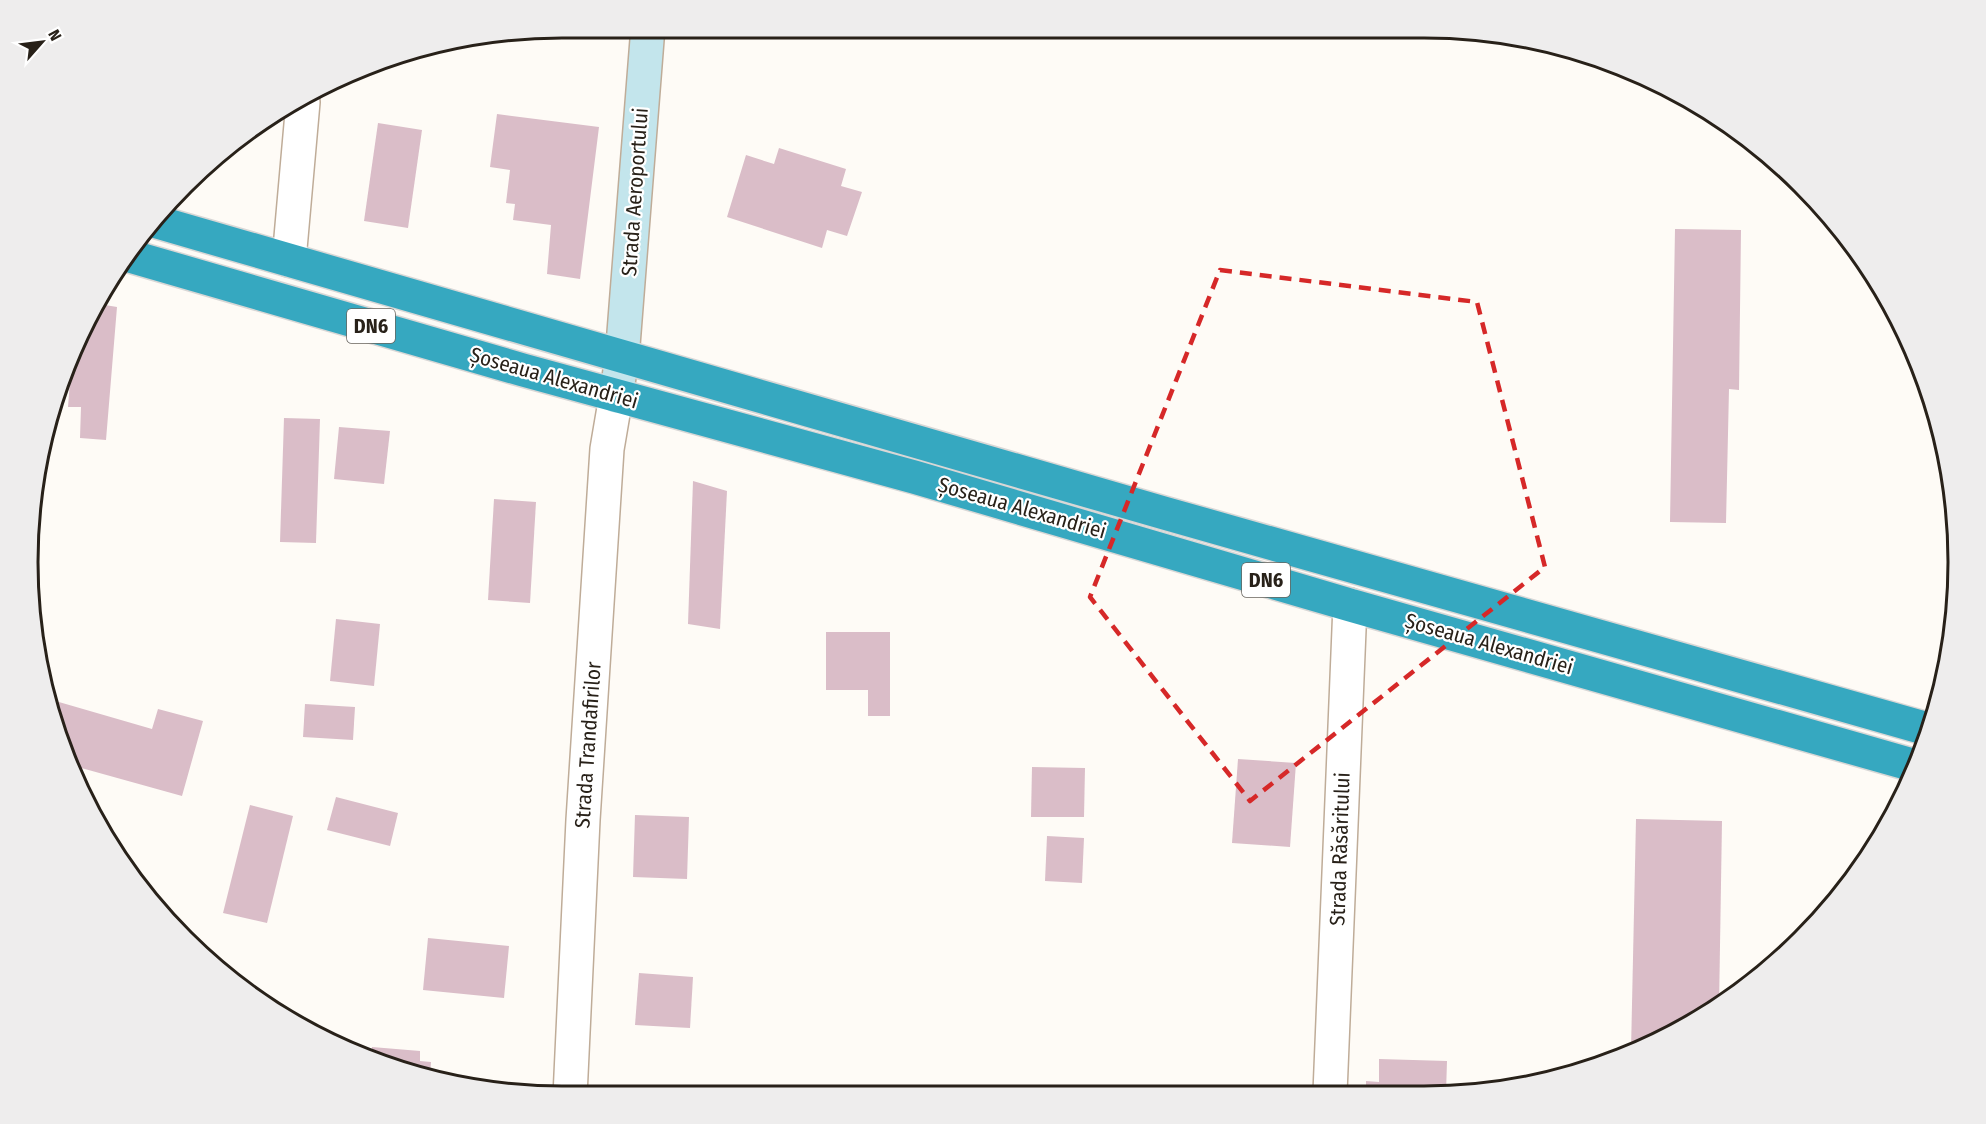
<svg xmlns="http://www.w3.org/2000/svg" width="1986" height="1124" viewBox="0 0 1986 1124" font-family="'Fira Sans Condensed',sans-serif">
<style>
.building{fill:#dabdc8}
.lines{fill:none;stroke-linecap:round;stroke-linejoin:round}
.street-casing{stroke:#bfac98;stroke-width:36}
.secondary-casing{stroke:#bfac98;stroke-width:36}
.highway-casing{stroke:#d8d7d6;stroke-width:36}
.street{stroke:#fff;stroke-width:33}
.secondary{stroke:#c3e5ec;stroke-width:33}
.highway{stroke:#36a8c0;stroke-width:33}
.marked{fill:none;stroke:#d62828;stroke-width:4.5;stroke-dasharray:12 8;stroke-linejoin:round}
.labels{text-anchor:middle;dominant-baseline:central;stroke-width:4.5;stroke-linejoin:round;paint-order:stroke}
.shield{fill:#fff;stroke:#68645e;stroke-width:1.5}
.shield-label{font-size:20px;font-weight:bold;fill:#282119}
.street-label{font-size:21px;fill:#282119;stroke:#fff}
.rim{fill:none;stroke:#282119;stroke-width:3}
</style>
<rect width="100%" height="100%" fill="#fefbf6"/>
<g class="building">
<path d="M497 114 599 127 580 279 547 274 551 225 513 220 515 204 506 203 510 170 490 167Z"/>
<path d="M378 123 422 130 408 228 364 221Z"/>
<path d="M779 148 846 169 841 186 862 192 847 236 827 230 822 248 727 217 746 155 774 164Z"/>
<path d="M1675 229 1741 230 1739 390 1729 389 1726 523 1670 522Z"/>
<path d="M99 304 117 307 106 440 80 438 81 407H68L71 368Z"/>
<path d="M284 418 320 419 316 543 280 542Z"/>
<path d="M339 427 390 431 384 484 334 479Z"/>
<path d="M693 481 727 491 720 629 688 624Z"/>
<path d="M494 499 536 502 530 603 488 600Z"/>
<path d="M336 619 380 624 374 686 330 681Z"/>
<path d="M826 632H890V716H868V690H826Z"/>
<path d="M52 700 152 729 158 709 203 721 182 796 67 764Z"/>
<path d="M305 704 355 707 353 740 303 737Z"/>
<path d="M1238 759 1296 763 1290 847 1232 843Z"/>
<path d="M1032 767 1085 768 1084 817H1031Z"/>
<path d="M336 797 398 813 390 846 327 830Z"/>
<path d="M250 805 293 816 267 923 223 913Z"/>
<path d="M635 815 689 817 687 879 633 877Z"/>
<path d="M1636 819 1722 821 1719 1008 1631 1051Z"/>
<path d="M1047 836 1084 838 1082 883 1045 881Z"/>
<path d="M428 938 509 946 504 998 423 990Z"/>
<path d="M639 973 693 977 690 1028 635 1025Z"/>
<path d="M372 1047 420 1051V1061L431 1062 430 1076 390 1069 371 1060Z"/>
<path d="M1379 1059 1447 1061 1446 1093H1366V1081L1379 1082Z"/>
</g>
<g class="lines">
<defs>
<g id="street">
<path d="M289 260 303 102"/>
<path d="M1330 1093 1350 605"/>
<path d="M570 1096 583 820 607 449 616 396"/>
</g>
<path id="secondary" d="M616 396 622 358 648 27"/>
<g id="highway">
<path d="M157 222 1164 513 1931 730"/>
<path d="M126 255 523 370 914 477 1350 605 1916 766"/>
</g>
</defs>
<use href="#street" class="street-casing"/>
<use href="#secondary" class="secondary-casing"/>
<use href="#highway" class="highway-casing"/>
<use href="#street" class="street"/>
<use href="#secondary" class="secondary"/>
<use href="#highway" class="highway"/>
</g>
<path class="marked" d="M1220 270 1477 302 1545 567 1250 801 1090 597Z"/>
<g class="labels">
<g class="shield">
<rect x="347" y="309" width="48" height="34" rx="4.5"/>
<rect x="1242" y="563" width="48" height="34" rx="4.5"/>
</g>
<g class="shield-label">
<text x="371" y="326">DN6</text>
<text x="1266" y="580">DN6</text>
</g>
<g class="street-label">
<text transform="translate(635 192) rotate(-86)">Strada Aeroportului</text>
<text transform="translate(554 378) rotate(16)">Șoseaua Alexandriei</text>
<text transform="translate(1022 508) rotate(16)">Șoseaua Alexandriei</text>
<text transform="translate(1489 644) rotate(16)">Șoseaua Alexandriei</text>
<text transform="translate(588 745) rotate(-86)">Strada Trandafirilor</text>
<text transform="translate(1340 849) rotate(-88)">Strada Răsăritului</text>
</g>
</g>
<path d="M0 0H1986V1124H0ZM562 38H1424A524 524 0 0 1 1948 562V562A524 524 0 0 1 1424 1086H562A524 524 0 0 1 38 562V562A524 524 0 0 1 562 38Z" fill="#eeeded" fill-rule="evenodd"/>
<path class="rim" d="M562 38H1424A524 524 0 0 1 1948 562V562A524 524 0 0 1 1424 1086H562A524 524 0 0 1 38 562V562A524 524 0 0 1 562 38Z"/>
<g transform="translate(42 42) rotate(62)" stroke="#ffffff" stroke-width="4.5" paint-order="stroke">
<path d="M0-4.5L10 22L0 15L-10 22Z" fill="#282119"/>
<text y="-9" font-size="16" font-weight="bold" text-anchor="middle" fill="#282119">N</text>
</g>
</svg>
